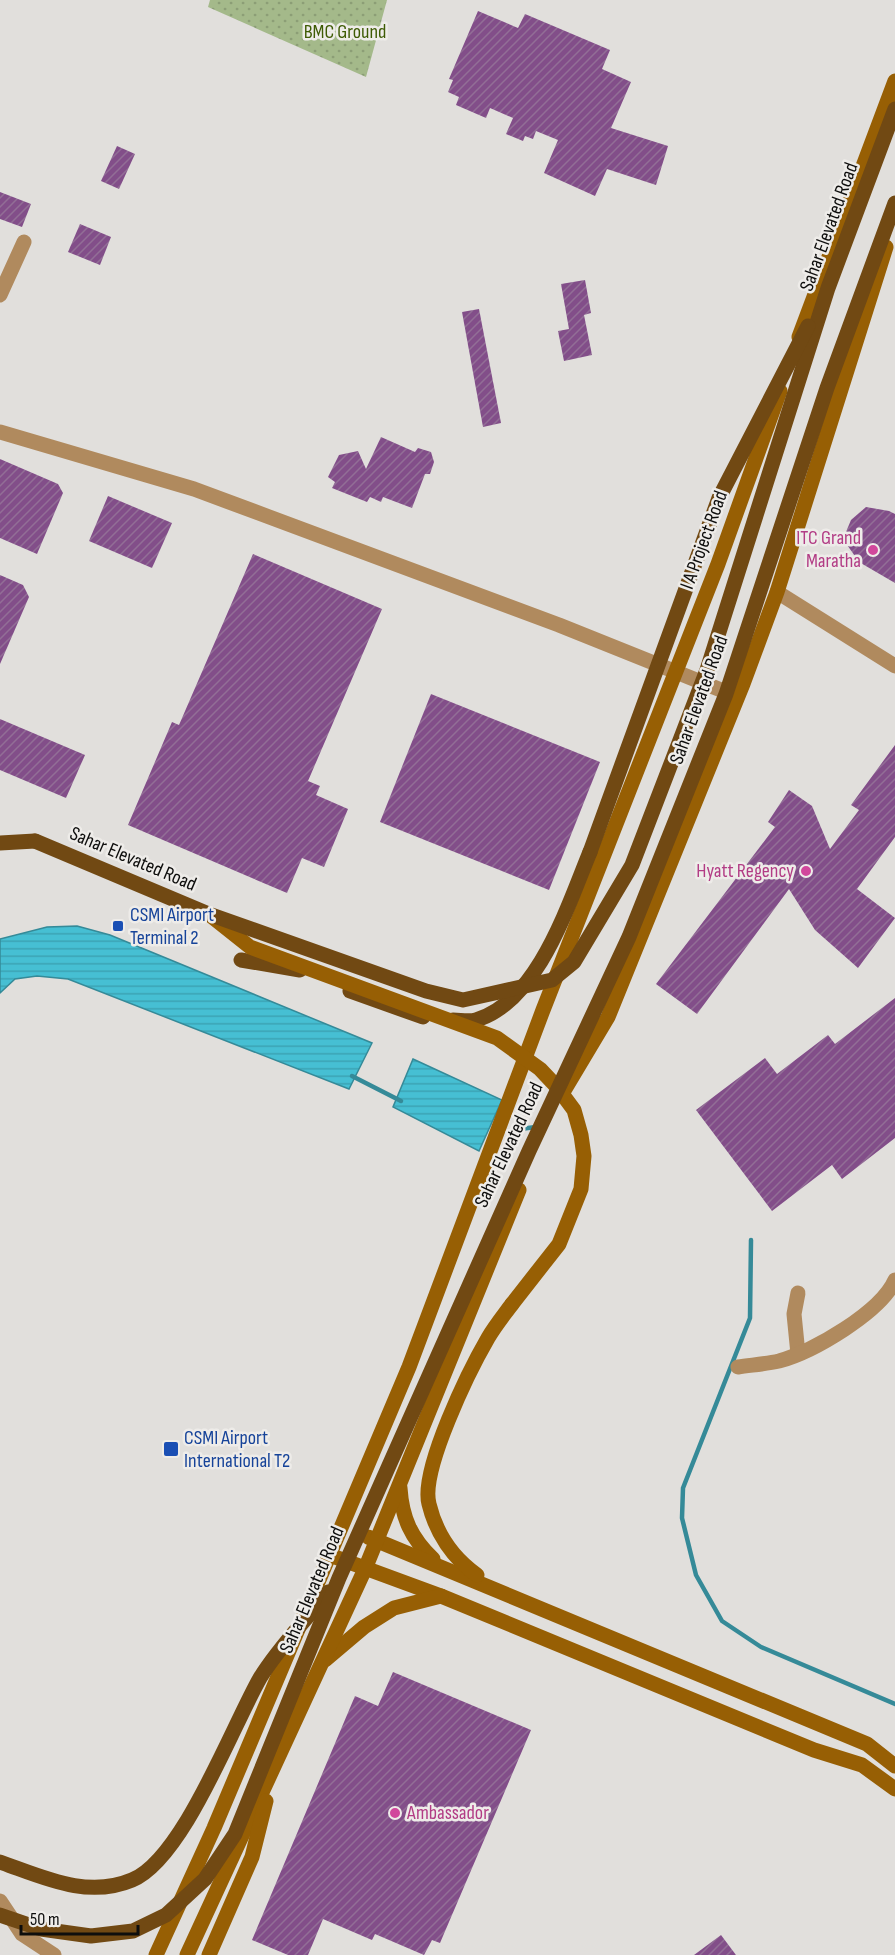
<svg xmlns="http://www.w3.org/2000/svg" width="895" height="1955" viewBox="0 0 895 1955" font-family="'Sofia Sans Condensed',sans-serif">
<style>
.park{fill:url(#park-dots)}
.water{fill:url(#water-rules);stroke:#358a98;stroke-width:1.5}
.lines{fill:none;stroke-linecap:round;stroke-linejoin:round}
.stream{stroke:#358a98;stroke-width:4.5}
.building{fill:url(#building-hatch)}
.minor{stroke:#b08a5e;stroke-width:15}
.tertiary{stroke:#b08a5e;stroke-width:15}
.secondary{stroke:#975f04;stroke-width:15}
.primary{stroke:#714913;stroke-width:15}
.secondary-bridge{stroke:#975f04;stroke-width:15}
.primary-bridge{stroke:#714913;stroke-width:15}
.hotel-dot{fill:#d1479c;stroke:#eeece9;stroke-width:2}
.transit-dot{fill:#1a4fb4;stroke:#eeece9;stroke-width:2}
.labels{text-anchor:middle;dominant-baseline:central;stroke-width:5;stroke-linejoin:round;paint-order:stroke}
.park-label{font-size:20px;fill:#3e5b04;stroke:#eeece9}
.street-label{font-size:20px;fill:#0e0e0d;stroke:#eeece9}
.hotel-label{font-size:20px;fill:#b23c85;stroke:#eeece9;text-anchor:end}
.transit-label{font-size:20px;fill:#164399;stroke:#eeece9;text-anchor:start}
</style>
<defs>
<pattern id="park-dots" width="8" height="8" patternUnits="userSpaceOnUse" patternTransform="scale(1.5)"><rect width="8" height="8" fill="#a4b98a"/><path d="M2 2h.1M6 6h.1" fill="none" stroke="#8c9e76" stroke-width="1.8" stroke-linecap="round"/></pattern>
<pattern id="water-rules" width="6" height="5" patternUnits="userSpaceOnUse" patternTransform="scale(1.5)"><rect width="6" height="5" fill="#46bfd3"/><path d="M0 2.5h6" fill="none" stroke="#3ca3b4"/></pattern>
<pattern id="building-hatch" width="6" height="6" patternUnits="userSpaceOnUse" patternTransform="scale(1.5)"><rect width="6" height="6" fill="#824e89"/><path d="M-1 1l2-2M0 6l6-6M5 7l2-2" fill="none" stroke="#926e96"/></pattern>
</defs>
<rect width="100%" height="100%" fill="#e1dfdc"/>
<path class="park" d="M210 0H387L366 77 208 7Z"/>
<g class="water">
<path d="M77 926 110 935 372 1043 349 1089 68 979 37 976 15 979 0 993V939L47 927Z"/>
<path d="M413 1059 502 1100 479 1151 393 1107Z"/>
</g>
<g class="lines">
<g class="stream">
<path d="M352 1076 401 1101"/>
<path d="M520 1129 536 1127"/>
<path d="M751 1240 750 1318 683 1488 682 1518 696 1575 722 1621 761 1647 895 1704"/>
</g>
</g>
<g class="building">
<path d="M478 11 518 28 525 14 610 50 602 69 631 82 611 128 668 146 656 185 607 169 595 196 544 173 558 140 536 131 533 139 525 136 523 141 506 134 513 118 490 108 486 118 456 105 459 97 448 92 453 80 449 79Z"/>
<path d="M117 146 135 154 119 189 101 181Z"/>
<path d="M0 192 31 204 22 227 0 219Z"/>
<path d="M80 224 111 237 100 265 68 252Z"/>
<path d="M585 280 591 313 584 315 592 355 564 361 558 331 569 329 561 284Z"/>
<path d="M479 309 501 423 483 427 462 312Z"/>
<path d="M381 437 415 452 418 448 431 452 434 462 430 474H425L412 508 383 497 381 502 370 497 367 502 332 488 335 482 328 477 339 455 358 451 366 469Z"/>
<path d="M0 459 58 484 63 493 37 554 0 538Z"/>
<path d="M108 496 172 523 152 568 89 541Z"/>
<path d="M866 507 889 511 895 514V583L859 562 843 539 851 520Z"/>
<path d="M253 554 382 609 308 781 320 786 316 795 348 809 324 867 302 858 287 893 128 825 172 722 179 725Z"/>
<path d="M0 575 23 585 29 597 0 664Z"/>
<path d="M431 694 600 762 549 890 380 822Z"/>
<path d="M0 719 85 755 66 798 0 770Z"/>
<path d="M895 745V837L857 889 895 918 858 968 815 930 789 889 697 1014 656 984 775 827 768 822 789 790 812 806 830 849 859 810 851 805Z"/>
<path d="M895 998V1138L842 1179 832 1165 772 1211 696 1110 765 1058 777 1074 828 1035 835 1044Z"/>
<path d="M393 1672 531 1730 440 1943 432 1940 424 1955 375 1934 372 1940 323 1919 308 1955H288L252 1940 355 1696 378 1706Z"/>
<path d="M721 1935 736 1955H694Z"/>
</g>
<g class="lines">
<g class="minor">
<path d="M0 295 24 242"/>
<path d="M777 592 895 666"/>
<path d="M798 1293 794 1314 798 1354"/>
<path d="M738 1367C751 1365 766 1364 779 1361 813 1352 881 1312 895 1280"/>
</g>
<g class="tertiary">
<path d="M0 432 194 489 559 625 736 696"/>
<path d="M0 1901 22 1934 54 1955"/>
</g>
<g class="secondary">
<path d="M799 337 895 81"/>
<path d="M562 1094 608 1017 743 684 777 592 886 247"/>
<path d="M400 1488C402 1518 411 1538 433 1559"/>
<path d="M368 1537 867 1744 895 1766"/>
<path d="M335 1557 441 1596 814 1750 862 1765 895 1789"/>
<path d="M477 1575C453 1558 436 1533 429 1504 420 1470 470 1369 488 1338 495 1326 504 1315 512 1304"/>
<path d="M325 1660 364 1627 394 1608 441 1596"/>
<path d="M156 1955 214 1828 409 1367 543 1010 718 564 780 391"/>
<path d="M187 1955 365 1569 519 1190"/>
<path d="M209 1955 252 1857 266 1801"/>
</g>
<g class="primary">
<path d="M0 843 35 841"/>
<path d="M241 960 300 970"/>
<path d="M350 991 423 1017"/>
<path d="M453 1020C460 1020 469 1022 476 1020 538 1002 568 905 590 852"/>
</g>
<path class="secondary-bridge" d="M211 916 250 947 497 1038 540 1069 557 1087 574 1110 581 1135 584 1156 581 1189 559 1244 512 1304"/>
<g class="primary-bridge">
<path d="M35 841 206 913 426 991 463 1000 552 980 574 962 632 865 707 670 828 288 895 109"/>
<path d="M590 852 719 498 808 326"/>
<path d="M0 1862C43 1877 87 1899 132 1880 183 1859 232 1727 260 1678 278 1648 306 1620 328 1592"/>
<path d="M0 1915 41 1929 91 1936 133 1931 166 1915 205 1879 235 1834 339 1578 529 1151 629 937 726 694 827 388 895 203"/>
</g>
</g>
<g class="hotel-dot">
<circle cx="873" cy="550" r="6"/>
<circle cx="806" cy="871" r="6"/>
<circle cx="395" cy="1813" r="6"/>
</g>
<g class="transit-dot">
<rect x="112" y="920" width="12" height="12" rx="3"/>
<rect x="163" y="1441" width="16" height="16" rx="3"/>
</g>
<g class="labels">
<g class="park-label">
<text x="345" y="32">BMC Ground</text>
</g>
<g class="street-label">
<text transform="translate(829 227) rotate(-70)">Sahar Elevated Road</text>
<text transform="translate(704 540) rotate(-70)">I A Project Road</text>
<text transform="translate(699 700) rotate(-70)">Sahar Elevated Road</text>
<text transform="translate(133 859) rotate(23)">Sahar Elevated Road</text>
<text transform="translate(509 1145) rotate(-65)">Sahar Elevated Road</text>
<text transform="translate(312 1590) rotate(-67)">Sahar Elevated Road</text>
</g>
<g class="hotel-label">
<text x="861" y="538">ITC Grand<tspan x="861" dy="23">Maratha</tspan></text>
<text x="794" y="871">Hyatt Regency</text>
<text x="407" y="1813" text-anchor="start">Ambassador</text>
</g>
<g class="transit-label">
<text x="130" y="915">CSMI Airport<tspan x="130" dy="23">Terminal 2</tspan></text>
<text x="184" y="1438">CSMI Airport<tspan x="184" dy="23">International T2</tspan></text>
</g>
</g>
<path d="M21 1925v9h117v-9" fill="none" stroke="#0e0e0d" stroke-width="3"/>
<text x="30" y="1925" font-size="18" fill="#0e0e0d" stroke="#eeece9" stroke-width="4.5" paint-order="stroke">50 m</text>
</svg>
